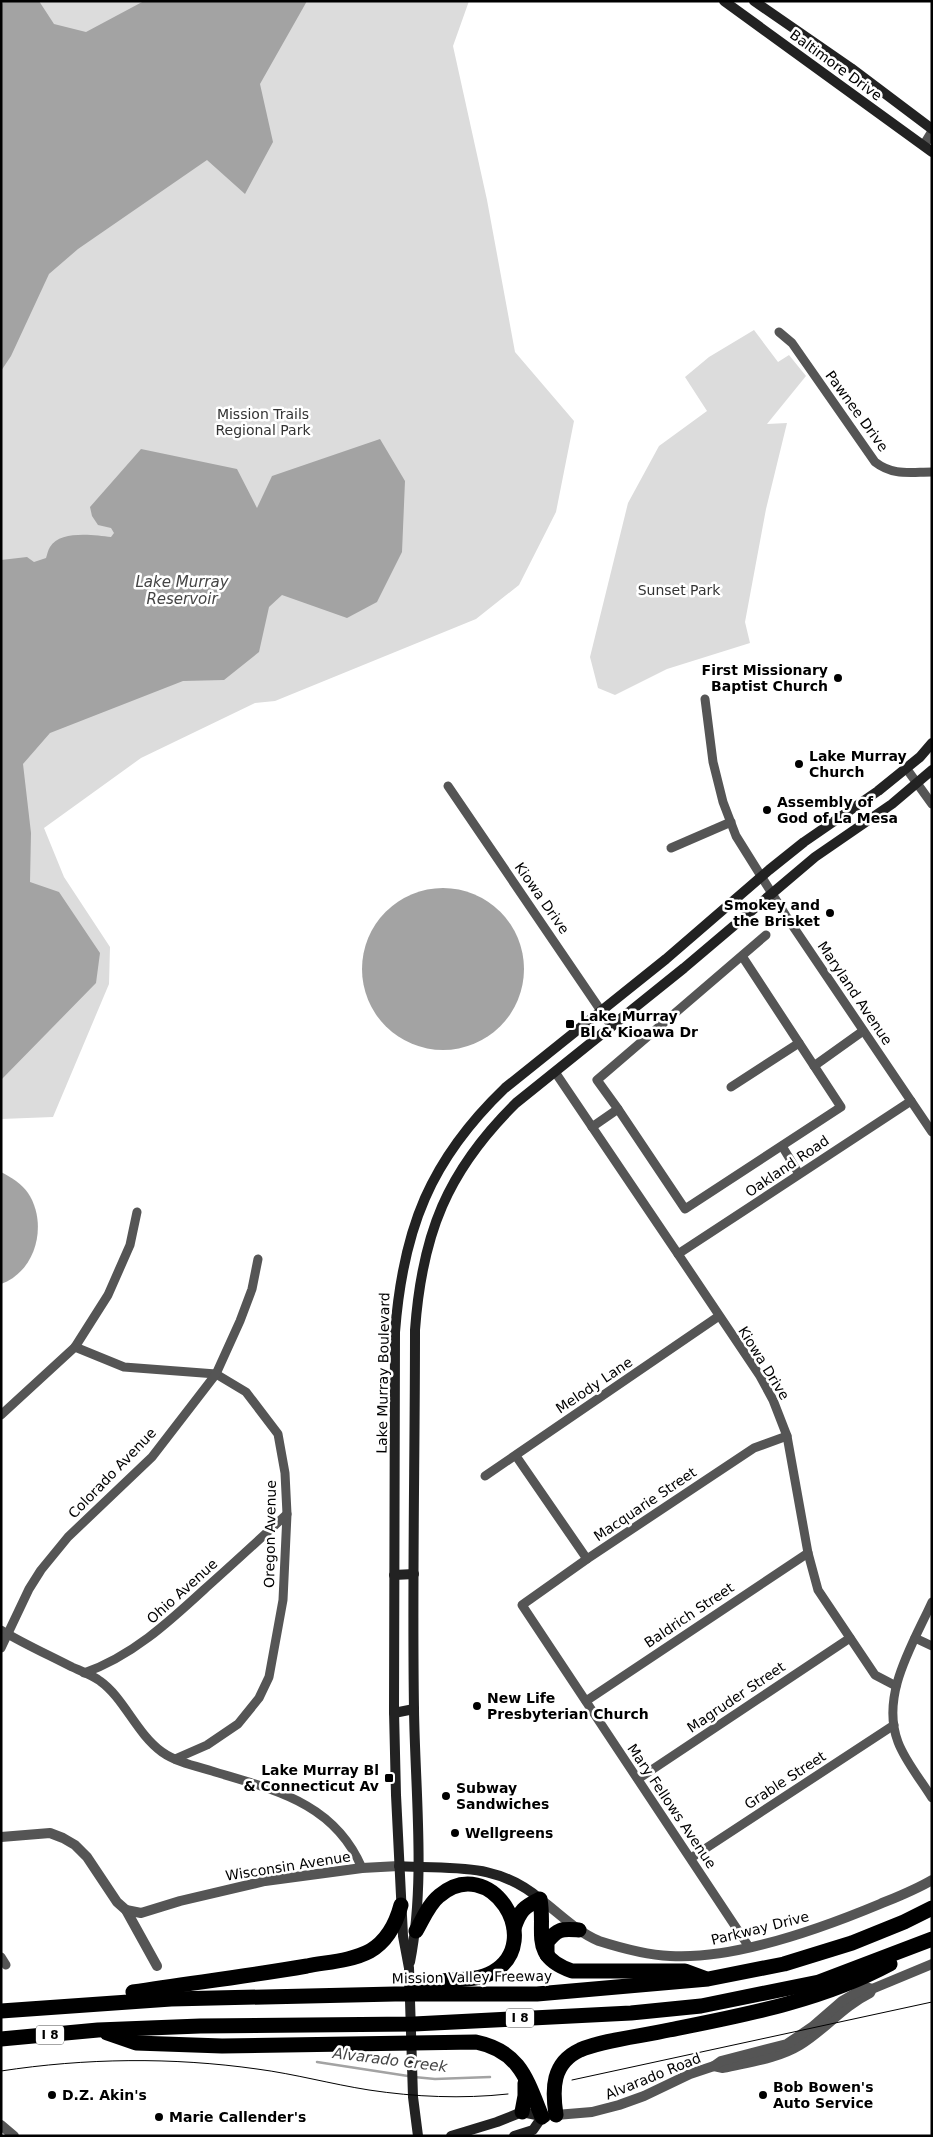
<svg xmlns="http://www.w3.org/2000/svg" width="933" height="2137" viewBox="0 0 933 2137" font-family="'DejaVu Sans',sans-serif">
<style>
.green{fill:#dcdcdc}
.water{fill:#a3a3a3}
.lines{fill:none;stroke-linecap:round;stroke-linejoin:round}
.stream{stroke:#a3a3a3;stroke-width:2.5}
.minor{stroke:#555;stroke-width:9}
.tertiary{stroke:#555;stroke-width:10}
.secondary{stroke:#222;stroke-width:10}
.motorway{stroke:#000;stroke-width:15}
.tram{stroke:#000;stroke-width:1}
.poi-dot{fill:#000;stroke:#fff;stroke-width:2}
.labels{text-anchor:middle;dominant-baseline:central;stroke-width:5;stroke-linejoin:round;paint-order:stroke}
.shield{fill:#fff;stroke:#4c4c4c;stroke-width:1}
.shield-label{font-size:12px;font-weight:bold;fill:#000}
.street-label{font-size:14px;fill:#000;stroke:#fff}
.park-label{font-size:14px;fill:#333;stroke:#fff}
.poi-label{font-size:14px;font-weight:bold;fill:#000;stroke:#fff;text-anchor:start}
.water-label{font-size:15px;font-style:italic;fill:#444;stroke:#fff}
</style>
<rect width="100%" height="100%" fill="#fff"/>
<g class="green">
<path d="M1 1H469L453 46 487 200 515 352 574 421 556 512 519 585 476 619 275 701 255 703 141 758 44 828 64 877 110 947 109 984 53 1117 1 1119Z"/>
<path d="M754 330 778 362 789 355 806 376 767 424 787 423 766 509 745 622 750 643 667 669 615 695 598 688 590 657 628 503 659 446 707 411 685 377 709 357Z"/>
</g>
<g class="water">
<path d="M3 1H39L54 24 86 32 144 1H307L260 84 273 142 245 194 207 160 78 249 49 274 11 356 1 371V8Z"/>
<path d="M380 439 405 481 402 552 377 602 347 618 282 595 269 607 259 652 224 680 183 681 50 733 23 764 31 833 30 882 59 892 100 953 96 983 1 1080V560L27 557 34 562 46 558C47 555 48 550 50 547 60 530 94 535 111 537L114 533 111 528 98 525 92 516 90 507 141 449 237 469 257 508 272 476Z"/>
<circle cx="443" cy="969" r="81"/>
<path d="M1 1172C11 1177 22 1184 28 1193 48 1223 37 1271 1 1284Z"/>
</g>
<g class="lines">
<g class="stream">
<path d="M317 2062 408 2076"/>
<path d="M414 2077 435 2079 490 2077"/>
</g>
<g class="minor">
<path d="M779 332 792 343 875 462C893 476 910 472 932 472"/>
<path d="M705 699 713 762 723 802 736 836 786 916 932 1132"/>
<path d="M906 768 932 804"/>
<path d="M448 786 612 1027"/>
<path d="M671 848 731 822"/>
<path d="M814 1066 863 1031"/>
<path d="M555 1072 678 1254 760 1376 773 1400 787 1436 808 1553 818 1590 875 1675 896 1686"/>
<path d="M731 1087 799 1043"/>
<path d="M618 1109 685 1209 841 1107 742 956"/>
<path d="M592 1127 618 1109 597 1080 766 935"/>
<path d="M782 1146 799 1174"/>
<path d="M678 1254 911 1101"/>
<path d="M75 1347 124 1367 216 1374 246 1392 278 1434 285 1473 287 1514 283 1600 269 1677 259 1698 238 1724 207 1745 175 1759"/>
<path d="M1 1415 75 1347 108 1295 130 1245 137 1212"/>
<path d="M516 1456 587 1559"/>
<path d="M485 1476 719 1316"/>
<path d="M932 1602C913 1644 880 1695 898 1742 905 1761 921 1780 932 1798"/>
<path d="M1 1630C24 1644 49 1655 72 1667 81 1671 92 1675 100 1681 124 1698 136 1733 162 1752 176 1762 195 1766 212 1771 274 1790 334 1802 362 1868"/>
<path d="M915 1638 932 1646"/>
<path d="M1 1648 29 1589 41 1570 68 1537 152 1457 216 1374 240 1321 252 1289 258 1259"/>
<path d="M84 1673C133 1656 171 1620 208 1586 235 1562 261 1538 287 1514"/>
<path d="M586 1701 808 1553"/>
<path d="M638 1779 850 1638"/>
<path d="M691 1858 894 1725"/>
<path d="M749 1947 522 1605 587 1559 754 1448 787 1436"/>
<path d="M1 1957 6 1965"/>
</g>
<g class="tertiary">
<path d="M924 145 932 132"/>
<path d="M1 1837 50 1833 63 1838 75 1845 87 1857 117 1902 126 1910 157 1966"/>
<path d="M540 1899C559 1913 577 1932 599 1941 621 1948 647 1955 670 1956 735 1960 820 1929 880 1904 897 1897 915 1890 932 1880"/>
<path d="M126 1910 141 1913 180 1901 265 1881 362 1868 399 1866"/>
<path d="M714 2066 723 2068C748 2062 777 2059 800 2045 826 2029 842 2007 870 1993L872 1989 932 1964"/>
<path d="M556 2115 592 2112 619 2105 644 2096 690 2074 714 2066 721 2061 787 2044 812 2027 842 2001 866 1987 872 1989"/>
<path d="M1 2125 14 2136"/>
</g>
<g class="secondary">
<path d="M724 1 932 152"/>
<path d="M754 1 851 68 932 129"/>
<path d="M394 1575 414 1574"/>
<path d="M394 1713 414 1709"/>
<path d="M399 1866C453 1870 495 1861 540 1899"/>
<path d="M410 1962C426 1881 415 1791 414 1709 412 1583 415 1457 415 1330 422 1234 447 1171 516 1103L684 968 815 857 892 804 932 770"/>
<path d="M418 2136 413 2097 409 1968 403 1936 396 1795 394 1711 395 1332C403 1229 430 1160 505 1088L666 959 769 870 804 842 878 791 920 757 932 743"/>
<path d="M451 2136 497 2122 522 2112 546 2117"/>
<path d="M514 2136 533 2130 542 2117"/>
</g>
<g class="motorway">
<path d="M514 1928C520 1910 524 1907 540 1899 546 1933 529 1956 572 1971H685L704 1978"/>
<path d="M547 1955V1942C558 1928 562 1929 579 1930"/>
<path d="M411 1990C421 1987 431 1983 441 1981 458 1979 477 1981 493 1972 546 1941 490 1852 439 1896 429 1904 423 1919 416 1931"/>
<path d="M133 1992C191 1983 249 1976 307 1966 327 1962 351 1961 370 1951 387 1941 396 1924 401 1905"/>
<path d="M1 2011 171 1999 395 1994H537L708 1979 784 1964 852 1943 904 1922 932 1908"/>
<path d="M107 2033 136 2043 222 2046 476 2042C520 2051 527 2080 542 2117"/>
<path d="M1 2039 98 2030 200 2026 414 2024 631 2013 701 2006 819 1982 932 1939"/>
<path d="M522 2112 525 2096V2083"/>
<path d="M556 2115C552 2089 552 2063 580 2050 603 2040 643 2036 669 2030 744 2015 821 2001 890 1964"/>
</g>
<g class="tram">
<path d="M1 2071C86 2058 172 2057 257 2069 295 2074 331 2084 369 2090 415 2097 462 2099 508 2094"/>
<path d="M572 2080 932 2002"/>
</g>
</g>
<g class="poi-dot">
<circle cx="838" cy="678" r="5"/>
<circle cx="799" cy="764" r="5"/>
<circle cx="767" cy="810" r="5"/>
<circle cx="830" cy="913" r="5"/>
<rect x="565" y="1019" width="10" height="10" rx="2.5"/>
<circle cx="477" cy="1706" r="5"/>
<rect x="384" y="1773" width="10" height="10" rx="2.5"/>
<circle cx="446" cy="1796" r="5"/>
<circle cx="455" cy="1833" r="5"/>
<circle cx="52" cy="2095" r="5"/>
<circle cx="763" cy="2095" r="5"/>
<circle cx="159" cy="2117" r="5"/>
</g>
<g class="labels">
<g class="shield">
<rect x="506" y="2008.5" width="28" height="19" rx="4"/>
<rect x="36" y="2025.5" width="28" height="19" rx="4"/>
</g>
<g class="shield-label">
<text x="520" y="2018">I 8</text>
<text x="50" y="2035">I 8</text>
</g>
<g class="street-label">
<text transform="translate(836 65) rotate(36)">Baltimore Drive</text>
<text transform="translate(857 411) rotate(54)">Pawnee Drive</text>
<text transform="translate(542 898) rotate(55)">Kiowa Drive</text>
<text transform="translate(855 993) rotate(56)">Maryland Avenue</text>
<text transform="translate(787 1166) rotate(-34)">Oakland Road</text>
<text transform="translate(764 1363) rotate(58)">Kiowa Drive</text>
<text transform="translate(383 1373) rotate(-89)">Lake Murray Boulevard</text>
<text transform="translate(594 1385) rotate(-34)">Melody Lane</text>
<text transform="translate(112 1473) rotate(-46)">Colorado Avenue</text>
<text transform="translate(645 1504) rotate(-34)">Macquarie Street</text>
<text transform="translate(270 1534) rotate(-89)">Oregon Avenue</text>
<text transform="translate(182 1591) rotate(-42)">Ohio Avenue</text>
<text transform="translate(689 1615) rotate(-34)">Baldrich Street</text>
<text transform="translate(736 1697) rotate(-34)">Magruder Street</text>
<text transform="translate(785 1780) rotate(-33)">Grable Street</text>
<text transform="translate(672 1806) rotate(56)">Mary Fellows Avenue</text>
<text transform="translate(288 1866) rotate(-9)">Wisconsin Avenue</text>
<text transform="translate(760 1928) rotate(-14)">Parkway Drive</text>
<text transform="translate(472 1977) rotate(-1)">Mission Valley Freeway</text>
<text transform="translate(653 2076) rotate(-22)">Alvarado Road</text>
</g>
<g class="park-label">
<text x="263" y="414">Mission Trails<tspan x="263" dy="16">Regional Park</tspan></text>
<text x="679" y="590">Sunset Park</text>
</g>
<g class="poi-label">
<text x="828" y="670" text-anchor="end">First Missionary<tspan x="828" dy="16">Baptist Church</tspan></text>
<text x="809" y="756">Lake Murray<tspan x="809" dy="16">Church</tspan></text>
<text x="777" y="802">Assembly of<tspan x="777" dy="16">God of La Mesa</tspan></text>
<text x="820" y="905" text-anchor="end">Smokey and<tspan x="820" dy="16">the Brisket</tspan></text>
<text x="580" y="1016">Lake Murray<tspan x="580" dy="16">Bl &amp; Kioawa Dr</tspan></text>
<text x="487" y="1698">New Life<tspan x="487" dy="16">Presbyterian Church</tspan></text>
<text x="379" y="1770" text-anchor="end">Lake Murray Bl<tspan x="379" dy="16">&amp; Connecticut Av</tspan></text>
<text x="456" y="1788">Subway<tspan x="456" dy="16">Sandwiches</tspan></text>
<text x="465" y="1833">Wellgreens</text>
<text x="773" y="2087">Bob Bowen's<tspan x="773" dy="16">Auto Service</tspan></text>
<text x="62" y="2095">D.Z. Akin's</text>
<text x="169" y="2117">Marie Callender's</text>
</g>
<g class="water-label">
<text x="182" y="582">Lake Murray<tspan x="182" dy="17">Reservoir</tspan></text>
<text transform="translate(390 2060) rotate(7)">Alvarado Creek</text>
</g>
</g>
<rect width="933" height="2137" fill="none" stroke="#000000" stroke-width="5"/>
</svg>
